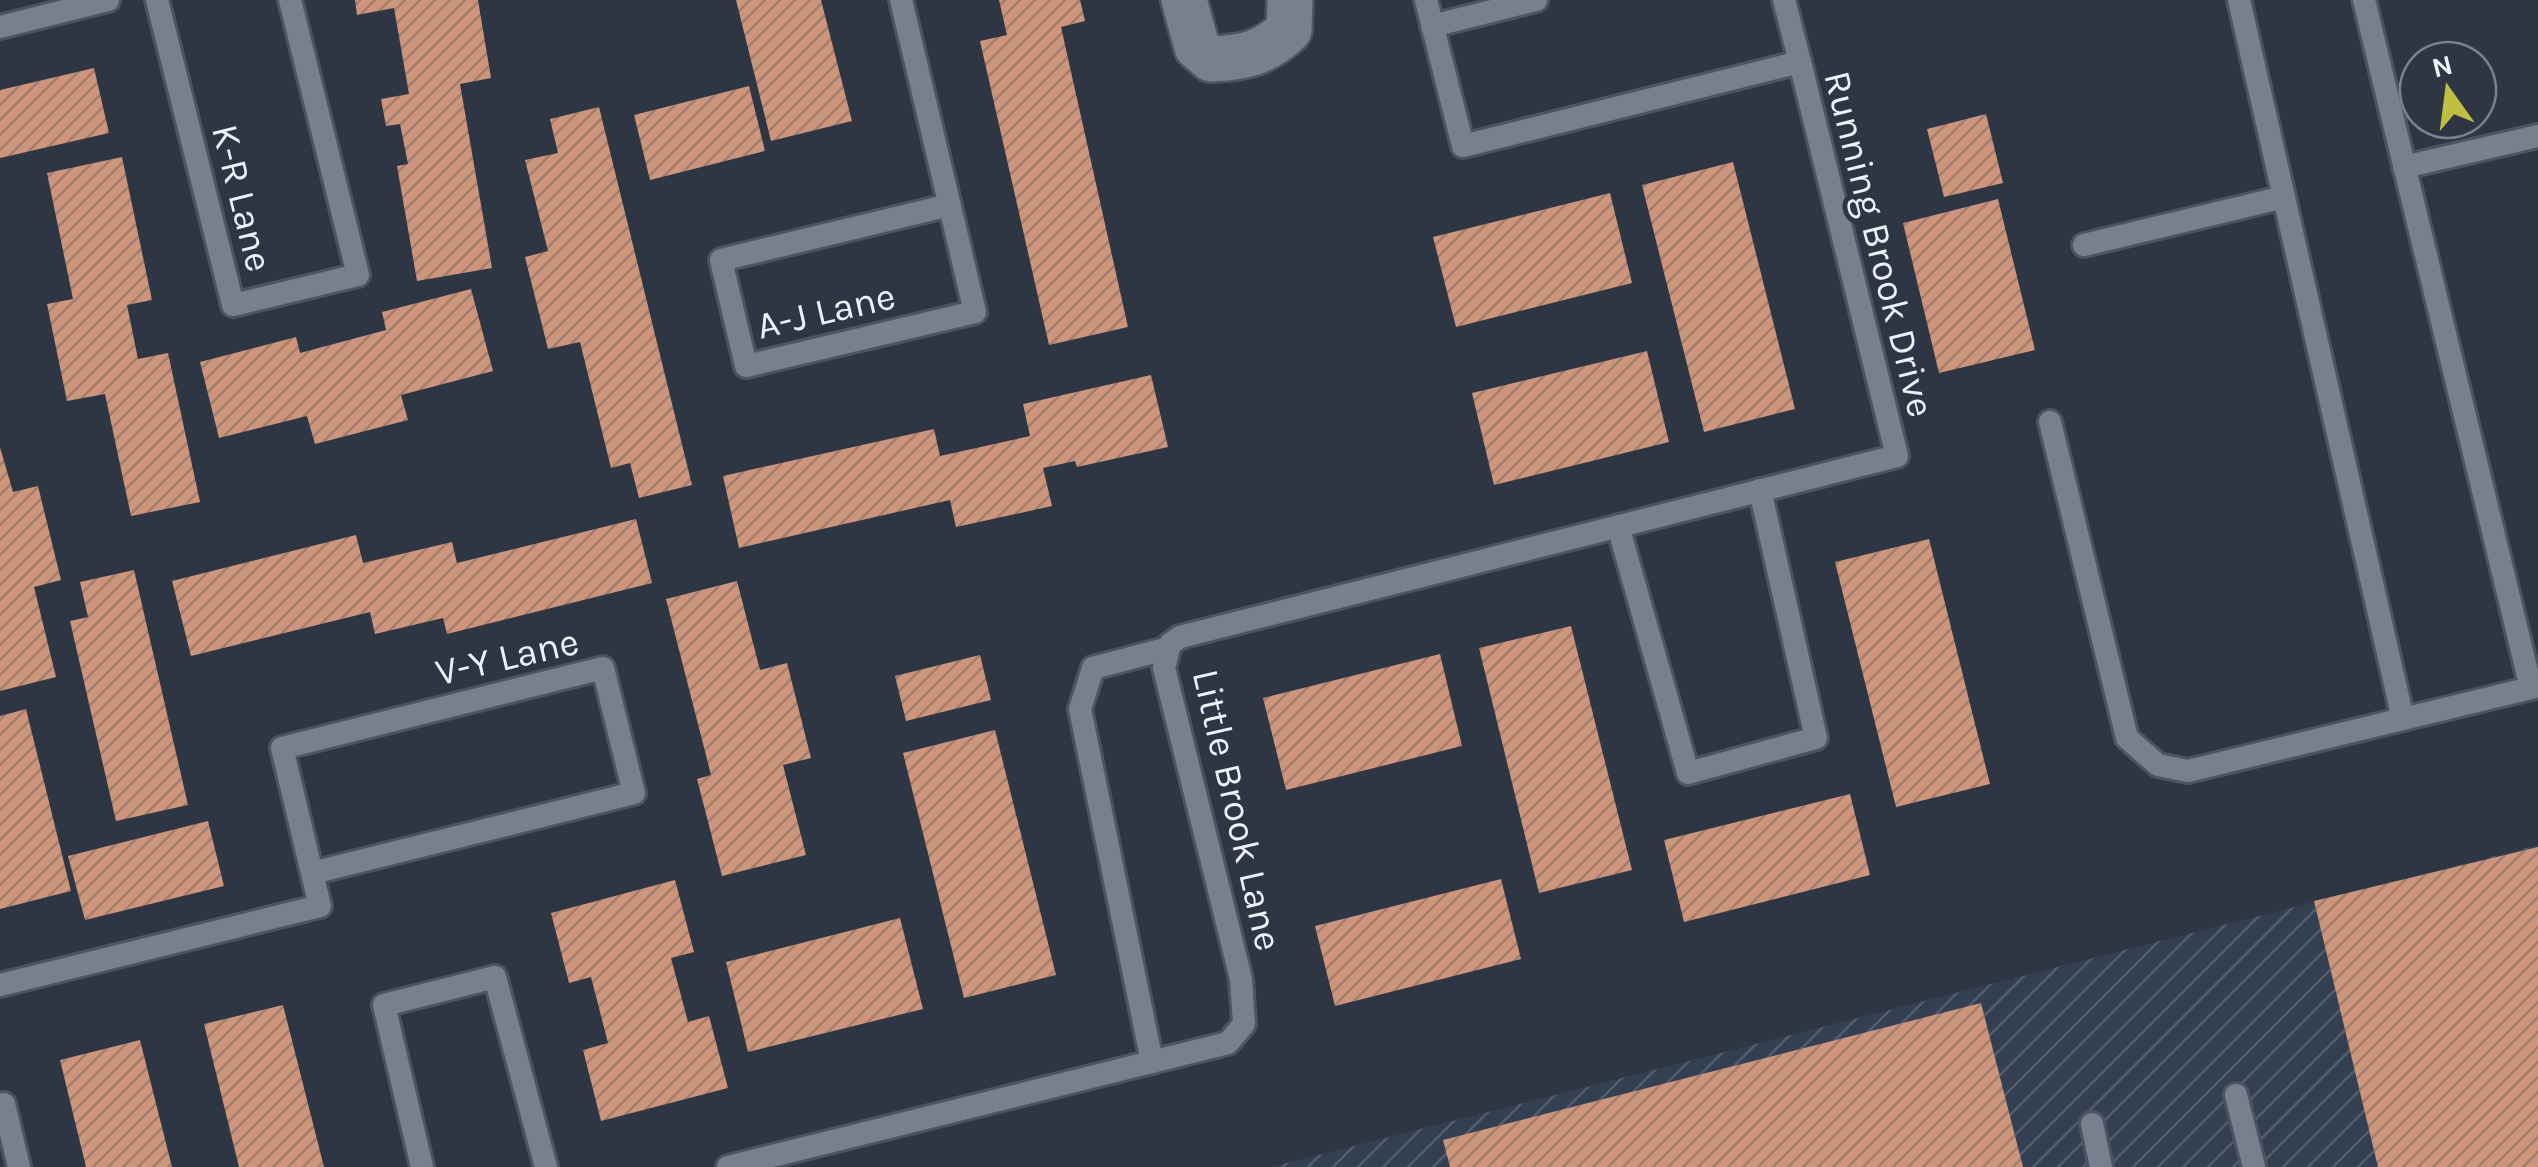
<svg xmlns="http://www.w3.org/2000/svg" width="2538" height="1167" viewBox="0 0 2538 1167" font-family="Karla,sans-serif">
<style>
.industrial{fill:url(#industrial-furrows)}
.building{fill:url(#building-hatch)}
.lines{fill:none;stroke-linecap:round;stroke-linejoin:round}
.service-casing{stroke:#4d545f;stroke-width:28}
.minor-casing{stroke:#4d545f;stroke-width:50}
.service{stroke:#76808f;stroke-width:22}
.minor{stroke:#76808f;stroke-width:45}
.labels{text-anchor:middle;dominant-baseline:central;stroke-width:10;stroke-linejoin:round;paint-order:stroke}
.street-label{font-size:38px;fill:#ecf2fa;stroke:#2d3642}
</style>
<defs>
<pattern id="industrial-furrows" width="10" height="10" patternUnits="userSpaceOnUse" patternTransform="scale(2.5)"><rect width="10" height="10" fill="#344052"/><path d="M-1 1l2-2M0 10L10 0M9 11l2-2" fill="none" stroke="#525c6c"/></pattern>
<pattern id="building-hatch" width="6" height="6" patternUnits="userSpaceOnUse" patternTransform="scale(2.5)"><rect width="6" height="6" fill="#cc957c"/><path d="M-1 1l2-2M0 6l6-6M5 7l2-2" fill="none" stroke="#a47e6d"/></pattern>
</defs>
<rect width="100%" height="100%" fill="#2d3642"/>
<path class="industrial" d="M2538 845V1167H1271Z"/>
<g class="building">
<path d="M355 0H478L491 78 460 84 492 268 417 281 397 166 408 164 400 124 386 126 381 99 409 94 394 8 357 15Z"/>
<path d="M736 0H821L852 121 771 141Z"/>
<path d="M999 0H1080L1085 21 1061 27 1128 327 1049 345 980 41 1007 35Z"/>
<path d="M94 68 109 133 0 158V90Z"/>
<path d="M749 86 765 151 650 180 634 115Z"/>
<path d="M599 107 692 485 639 498 630 463 611 468 580 342 548 349 525 257 548 251 525 160 558 153 550 119Z"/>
<path d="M1986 114 2003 183 1944 197 1927 129Z"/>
<path d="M122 157 152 300 127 305 138 359 168 353 200 502 131 516 105 394 67 401 47 304 73 299 47 173Z"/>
<path d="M1733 162 1795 409 1704 432 1642 185Z"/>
<path d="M1610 193 1632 283 1456 327 1433 237Z"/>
<path d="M1998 199 2035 350 1939 373 1903 223Z"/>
<path d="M471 289 493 371 401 395 408 420 315 444 307 416 219 438 200 362 296 337 300 353 386 330 382 312Z"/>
<path d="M1647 351 1669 442 1494 485 1472 393Z"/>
<path d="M1151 375 1168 447 1077 467 1075 461 1043 468 1052 506 956 527 950 500 739 548 723 476 934 429 940 456 1030 436 1023 404Z"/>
<path d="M0 447 13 492 38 486 61 580 34 587 56 677 0 691Z"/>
<path d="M636 519 652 583 447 634 443 618 375 634 370 612 191 656 172 581 356 535 363 563 452 542 457 563Z"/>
<path d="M1929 539 1990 784 1896 807 1835 562Z"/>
<path d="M134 570 188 805 116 821 70 621 88 617 80 582Z"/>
<path d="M737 581 760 670 787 663 811 758 783 765 806 855 722 876 697 779 711 775 666 599Z"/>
<path d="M1571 626 1632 870 1539 893 1479 648Z"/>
<path d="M1440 654 1462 746 1286 790 1263 698Z"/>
<path d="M980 655 991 700 906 721 895 676Z"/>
<path d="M26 709 71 891 0 909V716Z"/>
<path d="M995 730 1056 975 964 998 903 753Z"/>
<path d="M1850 794 1870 875 1684 922 1664 840Z"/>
<path d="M208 821 224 886 85 920 68 856Z"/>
<path d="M2538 847V1167H2378L2314 901Z"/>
<path d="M1501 879 1521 959 1335 1006 1315 926Z"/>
<path d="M675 880 694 952 671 958 688 1022 709 1016 728 1088 601 1121 583 1050 608 1043 591 977 569 983 551 913Z"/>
<path d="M900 918 923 1009 748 1052 726 962Z"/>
<path d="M1981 1003 2023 1167H1450L1443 1140Z"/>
<path d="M283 1005 324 1167H239L204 1024Z"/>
<path d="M140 1040 172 1167H86L60 1060Z"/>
</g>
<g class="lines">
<defs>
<g id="service">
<path d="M157 0 233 305 358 275 290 0"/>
<path d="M901 0 975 312 746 366 721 260 950 205"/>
<path d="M1784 0 1800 62"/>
<path d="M2239 0 2403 719"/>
<path d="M2364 0 2531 688 2538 686"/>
<path d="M1432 26 1536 0"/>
<path d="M0 27 108 0"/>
<path d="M2404 167 2538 136"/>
<path d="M2084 245 2284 197"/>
<path d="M2050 422 2127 738 2158 765 2188 771 2531 688"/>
<path d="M1618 526 1688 773 1816 738 1760 490"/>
<path d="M603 668 634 793 312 873 282 748Z"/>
<path d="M0 985 320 906 312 873"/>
<path d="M1152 1062 1080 709 1093 668 1169 648"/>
<path d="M2236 1095 2254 1167"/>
<path d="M4 1104 19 1167"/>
<path d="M2092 1124 2101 1167"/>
<path d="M422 1167 384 1005 495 977 546 1167"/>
<path d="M728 1167 1228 1043 1244 1024 1241 979 1164 668 1170 644 1180 637 1897 456 1800 62 1463 146 1426 0"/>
</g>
<path id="minor" d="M1184 0 1197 47 1211 59C1244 58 1265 53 1289 30L1290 0"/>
</defs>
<use href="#service" class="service-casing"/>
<use href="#minor" class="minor-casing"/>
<use href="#service" class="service"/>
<use href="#minor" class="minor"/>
</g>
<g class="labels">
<g class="street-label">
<text transform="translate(242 198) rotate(76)">K-R Lane</text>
<text transform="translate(1879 244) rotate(76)">Running Brook Drive</text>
<text transform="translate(826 311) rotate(-13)">A-J Lane</text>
<text transform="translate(507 657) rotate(-13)">V-Y Lane</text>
<text transform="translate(1237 810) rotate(77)">Little Brook Lane</text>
</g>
</g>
<g transform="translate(2448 90) rotate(346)"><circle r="48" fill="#2d3642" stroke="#79818c" stroke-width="2.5"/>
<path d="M0-8L18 38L0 25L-18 38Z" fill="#c0be41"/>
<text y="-15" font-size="28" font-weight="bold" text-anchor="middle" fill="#ecf2fa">N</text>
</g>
</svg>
